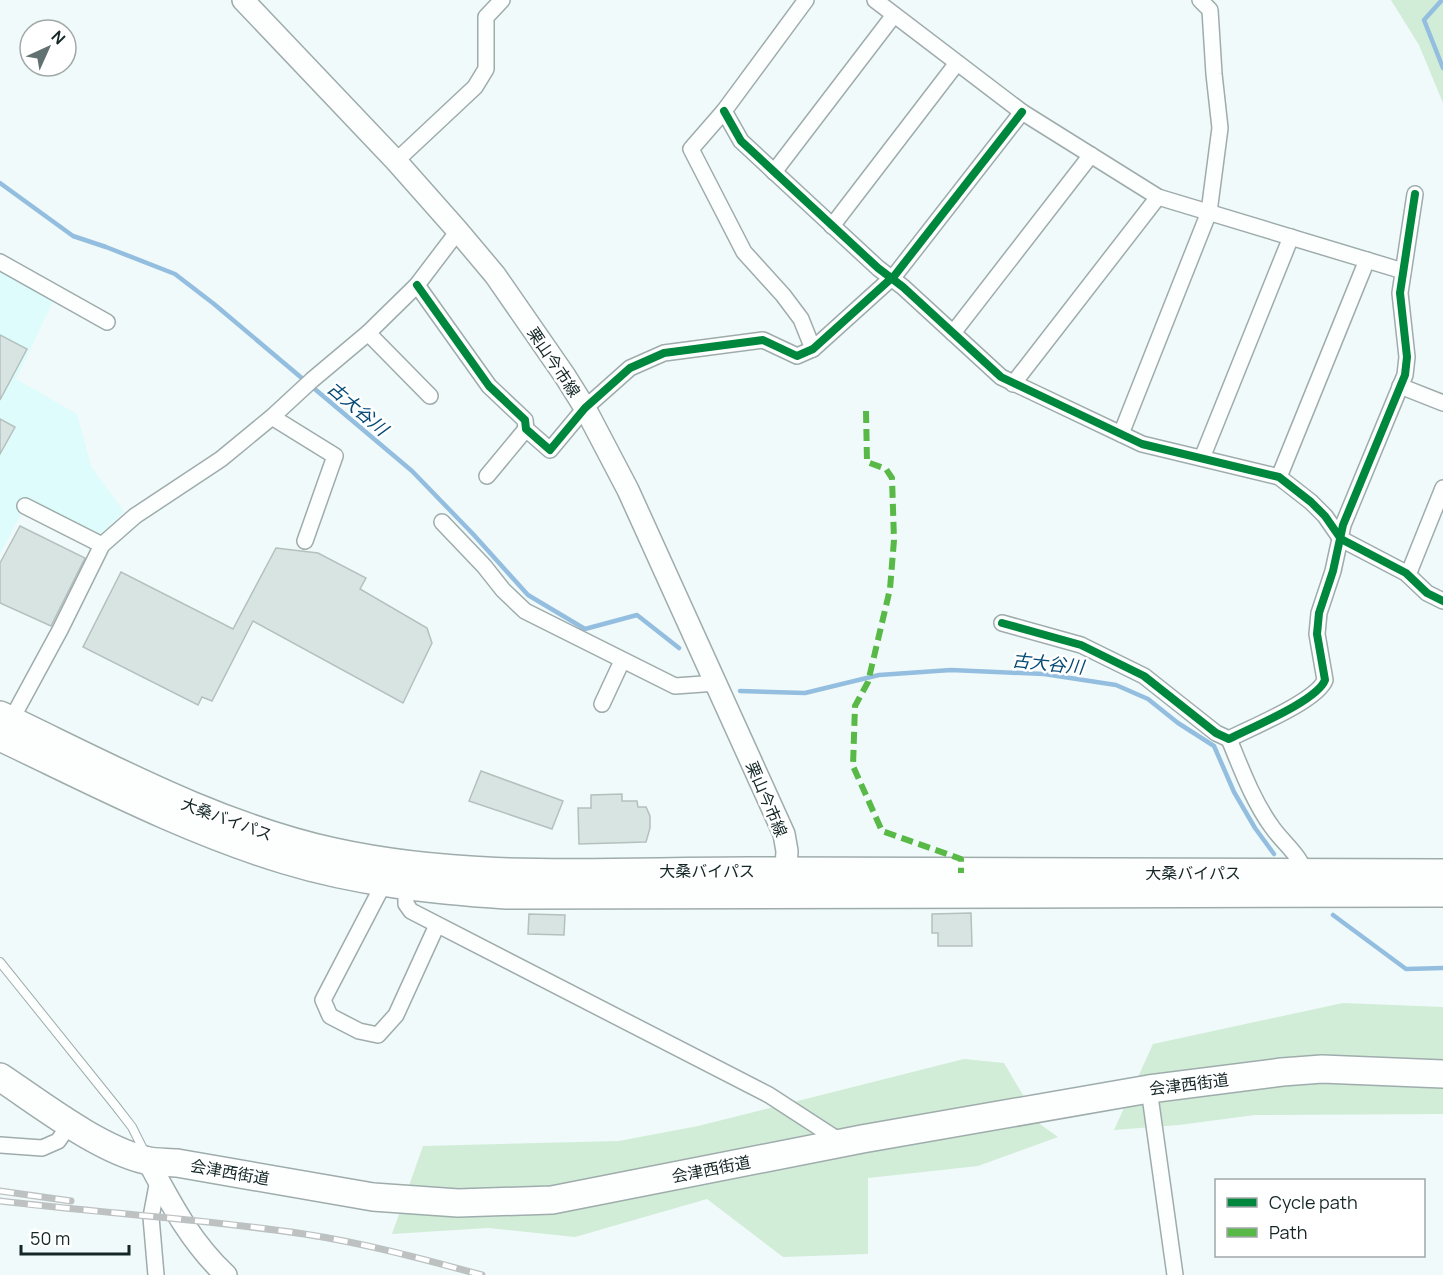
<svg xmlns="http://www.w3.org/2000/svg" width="1443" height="1275" viewBox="0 0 1443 1275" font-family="Manrope,'Noto Sans JP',sans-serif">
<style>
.built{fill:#defcfc}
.green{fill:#d1edd7}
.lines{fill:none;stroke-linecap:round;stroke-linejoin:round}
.stream{stroke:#94bedf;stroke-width:4.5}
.building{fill:#d8e4e1;stroke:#b4c0be;stroke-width:1.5}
.lane-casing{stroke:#9facac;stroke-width:10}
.street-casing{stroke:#9facac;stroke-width:18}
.secondary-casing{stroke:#9facac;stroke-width:24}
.highway-casing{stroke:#9facac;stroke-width:30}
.lane{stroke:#fdfefe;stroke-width:8}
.street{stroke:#fdfefe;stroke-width:15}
.secondary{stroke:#fdfefe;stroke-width:21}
.highway{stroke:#fdfefe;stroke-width:27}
.rail-casing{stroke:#bdc1c1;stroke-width:7}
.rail{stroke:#fff;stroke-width:4.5;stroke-dasharray:14;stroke-linecap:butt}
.quiet{stroke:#58b947;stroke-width:6;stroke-dasharray:12 6;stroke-linecap:butt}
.cycleway-casing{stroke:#fff;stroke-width:11}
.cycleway{stroke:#00873e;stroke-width:8}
.labels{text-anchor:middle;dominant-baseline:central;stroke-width:5;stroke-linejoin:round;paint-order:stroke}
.street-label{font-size:16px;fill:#142626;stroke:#fff}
.water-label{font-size:18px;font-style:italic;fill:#054a76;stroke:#fff}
</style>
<rect width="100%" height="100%" fill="#f0fafa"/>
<path class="built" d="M0 271 54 299 16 379 77 414 91 466 124 512 97 537 28 501 0 554Z"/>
<g class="green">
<path d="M1391 0H1443V103L1419 45Z"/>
<path d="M1343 1003 1443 1007V1114L1255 1115 1179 1125 1114 1130 1153 1044Z"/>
<path d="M964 1059 1004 1063 1040 1124 1058 1137 978 1166 868 1178V1254L783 1257 707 1199 575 1237 488 1228 392 1234 423 1146 619 1141 698 1126Z"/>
</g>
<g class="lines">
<g class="stream">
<path d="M1442 0 1424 20 1443 68"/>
<path d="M0 183 73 236 106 247 175 274 214 304 412 471 473 534 528 595 585 629 637 615 679 648"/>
<path d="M740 691 805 693 879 675 951 670 1044 674 1116 685 1148 699 1178 723 1214 746 1234 792 1255 828 1274 854"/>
<path d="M1333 915 1406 969 1443 968"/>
</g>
</g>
<g class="building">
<path d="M0 335 27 349 0 400Z"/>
<path d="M0 419 15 427 0 454Z"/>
<path d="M20 526 85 558 51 626 0 603V563Z"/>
<path d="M276 548 318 553 366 578 360 589 427 628 432 643 403 703 253 621 212 701 202 697 198 705 83 647 121 572 233 629Z"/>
<path d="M481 771 563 801 552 829 469 801Z"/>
<path d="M622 794V801H637L638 807H646L650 816V828L646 842 579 844 578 808H591V795Z"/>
<path d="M971 913 972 946H938V933H932V914Z"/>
<path d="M529 914 565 915 564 935 528 934Z"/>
</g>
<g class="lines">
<defs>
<path id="lane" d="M0 962 115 1105 132 1127 144 1151"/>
<g id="street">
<path d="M806 0 724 111 691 149 744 252 783 295 801 319 813 349"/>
<path d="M875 0 1022 112 1158 197 1403 271"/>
<path d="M724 111 741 141 878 268 903 287 1001 377 1142 444 1279 477 1311 502 1325 516 1341 539 1406 573 1427 593 1443 601"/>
<path d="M396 161 475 87 486 69V17L502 0"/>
<path d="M774 172 894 15"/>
<path d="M832 226 957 63"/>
<path d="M0 262 107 322"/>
<path d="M417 285 489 386 525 420 526 429 550 450 585 408 630 368 664 353 763 340 797 356 813 349 895 275 1022 112"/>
<path d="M368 333 430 396"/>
<path d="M953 333 1091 155"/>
<path d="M1013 384 1158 197"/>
<path d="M1400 386 1443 403"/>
<path d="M272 417 335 456 305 541"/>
<path d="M1121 434 1209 212 1220 128 1214 74 1210 10 1200 0"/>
<path d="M1202 458 1291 237"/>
<path d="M487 476 526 429"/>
<path d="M1279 477 1367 260"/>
<path d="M25 506 102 545"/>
<path d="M442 522 484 566 503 590 525 611 675 686 717 683"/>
<path d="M1408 575 1443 488"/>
<path d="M1002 623 1081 645 1144 676 1216 733 1229 739C1250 728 1317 701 1325 680L1317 634 1319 613 1333 571 1343 525 1405 375 1407 357 1400 293 1415 194"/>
<path d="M602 704 622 661"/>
<path d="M9 724 60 630 102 545 135 516 221 459 272 417 312 380 368 333 417 285 458 231"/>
<path d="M1229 739C1241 768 1253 801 1272 827 1283 843 1301 855 1306 876"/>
<path d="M384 883 323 1000 330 1016 359 1031 378 1035 396 1015 437 925"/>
<path d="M406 886V904L411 911 769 1095 843 1143"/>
<path d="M1149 1089 1175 1275"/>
<path d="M0 1145 42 1148 58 1141 70 1124"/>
<path d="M156 1275 151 1217 158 1180"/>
</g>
<g id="secondary">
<path d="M243 0 396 161 458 231 495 275 565 376 585 408 628 490 784 834 787 851 785 885"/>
<path d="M148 1161C170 1202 191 1243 226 1275"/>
</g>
<g id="highway">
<path d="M0 715C109 767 216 826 334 852 475 883 620 870 762 871 989 872 1216 872 1443 873"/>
<path d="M0 737C93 781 186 830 285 860 357 882 431 890 506 895L1443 893"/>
<path d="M0 1077C42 1105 97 1148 145 1160 155 1163 167 1162 177 1163L373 1197 458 1203 552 1200 862 1139 1149 1089 1282 1072 1322 1069 1443 1074"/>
</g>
</defs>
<use href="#lane" class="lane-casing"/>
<use href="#street" class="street-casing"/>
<use href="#secondary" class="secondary-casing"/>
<use href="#highway" class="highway-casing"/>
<use href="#lane" class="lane"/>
<use href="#street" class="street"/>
<use href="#secondary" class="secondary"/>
<use href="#highway" class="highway"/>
<defs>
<g id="rail">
<path d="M0 1191 71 1201"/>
<path d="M0 1201C101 1213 203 1219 304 1234 364 1243 423 1259 482 1275"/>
</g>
</defs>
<use href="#rail" class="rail-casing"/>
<use href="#rail" class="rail"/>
<path class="quiet" d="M866 411 867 462 886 469 892 478 894 540 890 589 868 682 855 706 853 766 882 831 961 859V873"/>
<defs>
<g id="cycleway">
<path d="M724 111 741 141 878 268 903 287 1001 377 1142 444 1279 477 1311 502 1325 516 1341 539 1406 573 1427 593 1443 601"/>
<path d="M417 285 489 386 525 420 526 429 550 450 585 408 630 368 664 353 763 340 797 356 813 349 895 275 1022 112"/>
<path d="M1002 623 1081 645 1144 676 1216 733 1229 739C1250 728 1317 701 1325 680L1317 634 1319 613 1333 571 1343 525 1405 375 1407 357 1400 293 1415 194"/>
</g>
</defs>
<use href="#cycleway" class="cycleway-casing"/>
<use href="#cycleway" class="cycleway"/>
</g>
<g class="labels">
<g class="street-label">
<text transform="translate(554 362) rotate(56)">栗山今市線</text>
<text transform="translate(767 799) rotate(67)">栗山今市線</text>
<text transform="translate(227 819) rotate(20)">大桑バイパス</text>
<text x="707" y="871">大桑バイパス</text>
<text x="1193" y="873">大桑バイパス</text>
<text transform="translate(1189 1084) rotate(-7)">会津西街道</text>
<text transform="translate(711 1169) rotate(-11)">会津西街道</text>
<text transform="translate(230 1172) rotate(10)">会津西街道</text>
</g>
<g class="water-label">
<text transform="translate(358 408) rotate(40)">古大谷川</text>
<text transform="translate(1048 663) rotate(6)">古大谷川</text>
</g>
</g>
<rect x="1215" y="1179" width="210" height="78" fill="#ffffff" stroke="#a1a8a8" stroke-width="1.5"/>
<rect x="1227" y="1198" width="30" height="9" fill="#00873e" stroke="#a1a8a8" stroke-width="1.5"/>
<text x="1269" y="1209" font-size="18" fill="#142626">Cycle path</text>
<rect x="1227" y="1228" width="30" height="9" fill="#58b947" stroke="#a1a8a8" stroke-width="1.5"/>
<text x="1269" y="1239" font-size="18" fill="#142626">Path</text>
<g transform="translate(48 48) rotate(45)"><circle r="28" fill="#ffffff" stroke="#a1a8a8" stroke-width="1.5"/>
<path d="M0-4.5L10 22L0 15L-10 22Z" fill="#617070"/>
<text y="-9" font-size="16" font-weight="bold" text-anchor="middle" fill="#142626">N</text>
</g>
<path d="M21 1245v9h108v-9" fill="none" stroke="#142626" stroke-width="3"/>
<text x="30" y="1245" font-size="18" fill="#142626" stroke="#ffffff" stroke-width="4.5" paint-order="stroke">50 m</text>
</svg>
